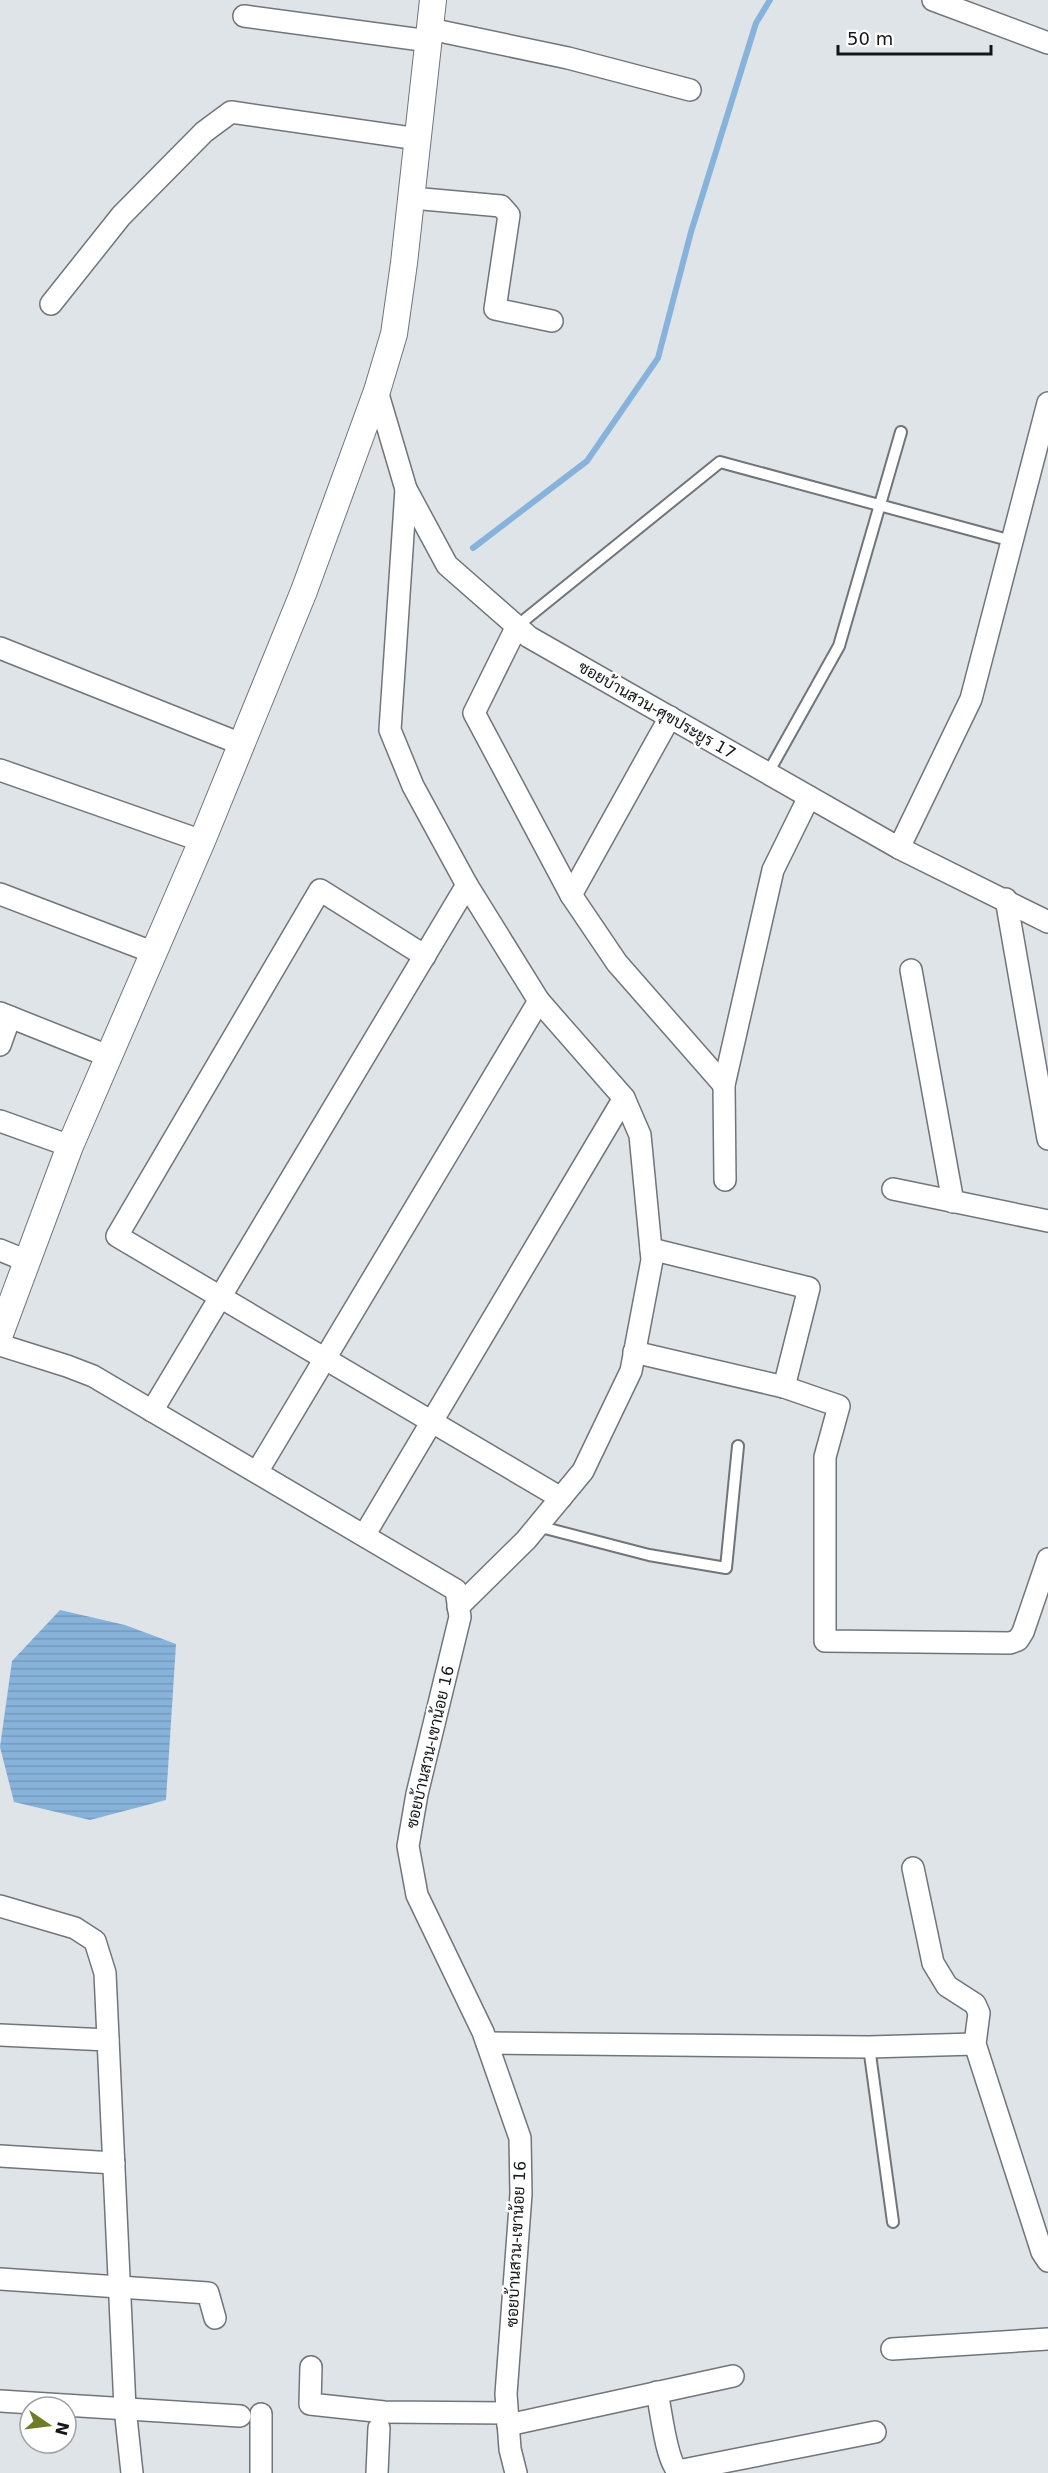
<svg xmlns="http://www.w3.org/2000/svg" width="1048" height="2473" viewBox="0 0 1048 2473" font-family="'DejaVu Sans',Sarabun,sans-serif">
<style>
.water{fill:url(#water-rules)}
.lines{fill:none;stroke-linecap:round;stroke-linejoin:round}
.stream{stroke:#87b3db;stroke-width:6}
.service-casing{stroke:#71757a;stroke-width:14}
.minor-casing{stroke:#71757a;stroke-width:24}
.tertiary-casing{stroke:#71757a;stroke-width:28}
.service{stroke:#fff;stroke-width:10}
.minor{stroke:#fff;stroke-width:21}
.tertiary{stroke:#fff;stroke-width:26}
.labels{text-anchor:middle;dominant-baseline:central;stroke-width:5;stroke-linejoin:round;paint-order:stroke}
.street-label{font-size:16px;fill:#141618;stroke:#fff}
</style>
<defs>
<pattern id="water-rules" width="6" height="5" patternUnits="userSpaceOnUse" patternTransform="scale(1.5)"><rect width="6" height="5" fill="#87b3db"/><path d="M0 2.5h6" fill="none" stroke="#7499bb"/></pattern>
</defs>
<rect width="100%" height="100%" fill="#dfe4e9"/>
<path class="water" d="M60 1610 125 1625 176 1644 166 1800 90 1820 14 1802 0 1747 12 1661Z"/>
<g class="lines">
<path class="stream" d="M473 548 587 461 658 358 691 232 756 23 770 0"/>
<defs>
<g id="service">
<path d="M517 626 720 462 1012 541"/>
<path d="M768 773 839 646 901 432"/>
<path d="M537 1526 649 1555 726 1568 738 1446"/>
<path d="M869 2047 893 2222"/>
</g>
<g id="minor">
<path d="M933 0 1048 43"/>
<path d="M244 16 429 41"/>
<path d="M430 29 568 58 690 90"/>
<path d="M412 198 501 206 509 215 495 309 552 321"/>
<path d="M51 304 121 216 204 132 231 112 418 139"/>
<path d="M377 391 406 489 447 565 529 637 899 848 1048 922"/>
<path d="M406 489 390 730 413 786 467 885 539 1001 624 1098 640 1135 652 1260 631 1371 583 1471 526 1540 458 1607"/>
<path d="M517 626 474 713 571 895 617 963 724 1085"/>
<path d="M0 648 241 744"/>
<path d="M0 770 202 841"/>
<path d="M899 848 971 699 1048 403"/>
<path d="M0 894 152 952"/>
<path d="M571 895 670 717"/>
<path d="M1006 899 1048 1139"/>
<path d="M425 956 320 890 117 1236 561 1498"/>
<path d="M911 970 953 1202"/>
<path d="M0 1013 108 1056"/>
<path d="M0 1045 10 1017"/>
<path d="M0 1121 70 1146"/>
<path d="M725 1180 724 1085 773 870 809 797"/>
<path d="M893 1189 1048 1221"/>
<path d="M651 1249 809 1288 784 1387"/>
<path d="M0 1250 27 1261"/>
<path d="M0 1345 67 1366 93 1376 456 1590 460 1617 417 1794 408 1846 417 1895 483 2032 520 2138 521 2194 506 2394 510 2449 516 2473"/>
<path d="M634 1352 784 1387 839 1406 825 1457V1641L1010 1643 1018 1640 1023 1632 1048 1559"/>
<path d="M152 1411 467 885"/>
<path d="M257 1472 539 1001"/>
<path d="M365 1534 624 1098"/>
<path d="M913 1868 933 1963 947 1986 975 2004 979 2013 975 2044 1042 2252 1048 2261"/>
<path d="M0 1906 75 1928 95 1941 105 1973 125 2408 132 2473"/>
<path d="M0 2035 108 2040"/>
<path d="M487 2043 869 2047 975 2044"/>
<path d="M0 2156 114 2163"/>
<path d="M0 2279 208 2293 215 2318"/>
<path d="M892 2349 1048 2339"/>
<path d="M311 2367 310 2404 384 2412 507 2413"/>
<path d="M657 2392C661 2410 666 2460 678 2471L875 2432"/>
<path d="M0 2401 240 2416"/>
<path d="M508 2425 733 2376"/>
<path d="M261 2473V2414"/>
<path d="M377 2473 379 2428"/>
</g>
<path id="tertiary" d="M0 1334 70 1146 202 841 304 591 377 391 394 334 404 263 433 0"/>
</defs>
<use href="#service" class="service-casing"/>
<use href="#minor" class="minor-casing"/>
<use href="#tertiary" class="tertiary-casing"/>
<use href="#service" class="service"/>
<use href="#minor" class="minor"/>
<use href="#tertiary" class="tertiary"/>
</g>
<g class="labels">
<g class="street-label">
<text transform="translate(657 710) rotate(30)">ซอยบ้านสวน-ศุขประยูร 17</text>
<text transform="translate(430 1747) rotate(-77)">ซอยบ้านสวน-เขาน้อย 16</text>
<text transform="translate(516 2244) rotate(-87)">ซอยบ้านสวน-เขาน้อย 16</text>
</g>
</g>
<g transform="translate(48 2425) rotate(104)"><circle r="28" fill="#ffffff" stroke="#a1a2a3" stroke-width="1.5"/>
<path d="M0-4.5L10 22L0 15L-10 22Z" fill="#717a25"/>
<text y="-9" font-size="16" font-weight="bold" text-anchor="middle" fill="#141618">N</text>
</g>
<path d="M838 45v9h153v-9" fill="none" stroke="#141618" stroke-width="3"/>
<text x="847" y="45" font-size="18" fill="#141618" stroke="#ffffff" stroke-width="4.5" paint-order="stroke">50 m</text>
</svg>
